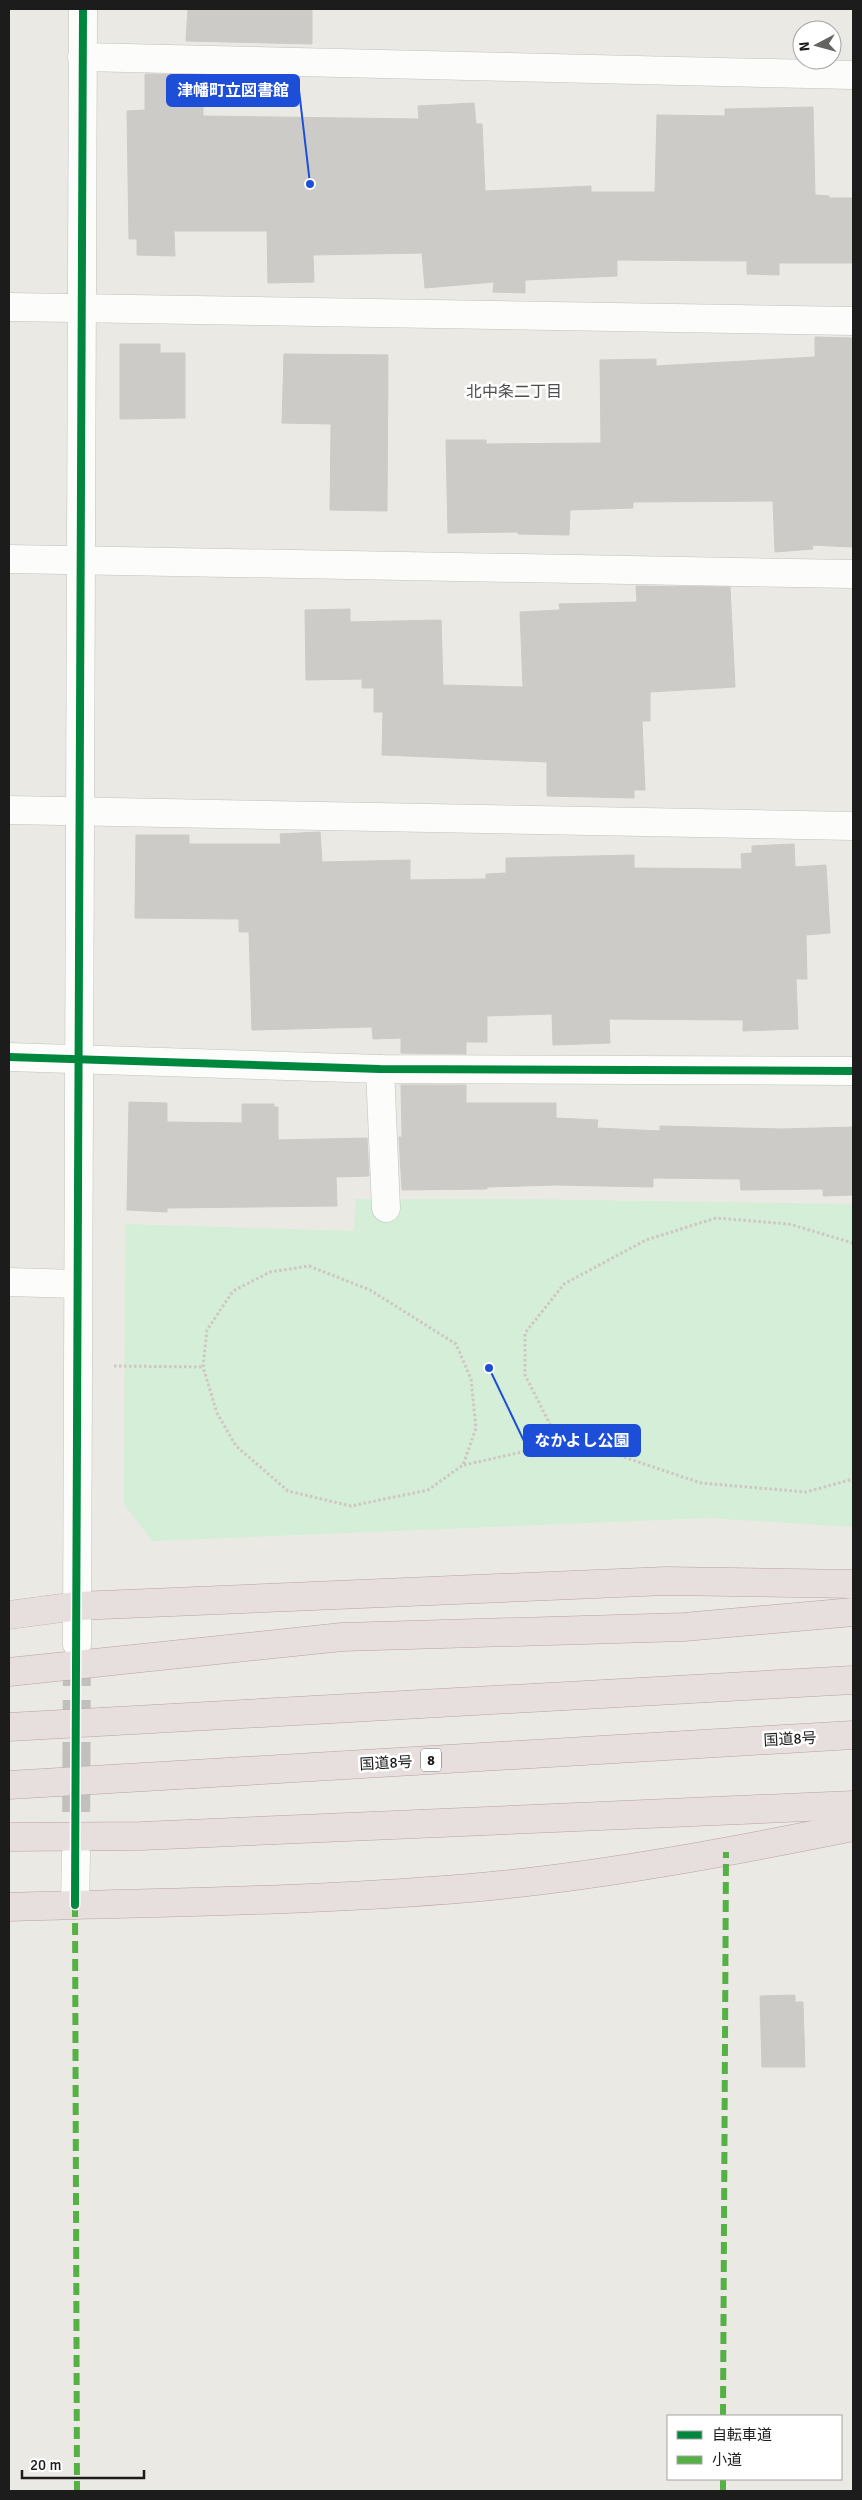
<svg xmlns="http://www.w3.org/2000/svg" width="862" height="2500" viewBox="0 0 862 2500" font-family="Signika,'Noto Sans JP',sans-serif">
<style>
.park{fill:#d4eed7}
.building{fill:#cdcbc7;stroke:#cdcbc6}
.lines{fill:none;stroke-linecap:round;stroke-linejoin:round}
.minor-tunnel{stroke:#c1c0bc;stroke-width:28;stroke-dasharray:28 14;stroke-linecap:butt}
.minor-casing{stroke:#c1c1bf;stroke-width:29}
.highway-casing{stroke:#bc9fa3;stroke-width:29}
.path{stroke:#cfc6c3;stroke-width:3;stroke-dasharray:2.5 2.5;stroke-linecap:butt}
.minor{stroke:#fcfcfb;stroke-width:28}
.highway{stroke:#e7dfde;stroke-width:28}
.quiet{stroke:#55b145;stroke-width:6;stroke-dasharray:12 6;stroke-linecap:butt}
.cycleway-casing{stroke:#fff;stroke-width:11}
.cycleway{stroke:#00873e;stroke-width:8}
.labels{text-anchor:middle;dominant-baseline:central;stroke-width:5;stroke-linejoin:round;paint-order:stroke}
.shield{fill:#fff;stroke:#606060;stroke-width:1}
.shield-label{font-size:14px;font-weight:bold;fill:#1c1c1c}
.street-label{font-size:15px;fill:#1c1c1c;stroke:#fff}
.neighbourhood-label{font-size:16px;fill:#4f4f4f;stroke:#fff}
.leader{fill:none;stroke:#1d4ed8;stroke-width:2}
.callout-dot{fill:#1d4ed8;stroke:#fff;stroke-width:2}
.callout{fill:#1d4ed8;stroke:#1d4ed8;stroke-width:2}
.callout-label{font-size:16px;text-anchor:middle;font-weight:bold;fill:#fff}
</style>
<rect width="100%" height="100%" fill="#eae9e4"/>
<path class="park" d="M356 1199H516L853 1204V1527L708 1518 152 1541 124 1504 125 1224 354 1231Z"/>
<g class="building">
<path d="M188 9H312V44L186 41Z"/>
<path d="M145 74 203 75V116L419 119 418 106 474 103 476 124H482L485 191 591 186V192H655L657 115 725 116V109L813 107 815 195 829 196V198H853V263H779V275L747 274V261L617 260V276L525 280V293L493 292 494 282 425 288 422 253 313 255 314 282 268 283 267 231H174L175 256 137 255V239H129L127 111 145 110Z"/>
<path d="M815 337 853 338V547L812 545 813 549 775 552 773 501 633 502V508L570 510 569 535 518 534V532L448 533 446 440H486V444L601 443 600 360 656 359V366L815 357Z"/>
<path d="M120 344H160V353H185V418L120 419Z"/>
<path d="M284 354 388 355 387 511 330 510 331 424 282 423Z"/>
<path d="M636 586 730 587 735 687 650 692V721H642L645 790H634V798L547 796V762L382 755 383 712H374V688H362V679L306 680 305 610 350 609V622L441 620 443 685 523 687 520 612 560 610 559 604 637 602Z"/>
<path d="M320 832 322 862 410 860V880L486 879V874L506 873V858L634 855V868L742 869 741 854 752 853V846L794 844 795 867 826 865 830 933 806 935 807 979H796L798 1029 743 1031V1020L609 1019 610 1043 553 1045 552 1014 487 1016V1042H466V1054L401 1053V1038L373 1039 372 1027 252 1030 249 932H239V919L135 918 136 835H189V844H281L280 834Z"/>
<path d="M401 1085H466V1103H556V1118L598 1120 597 1128 660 1131V1126L781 1129 853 1127V1195L823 1196V1189L741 1190 740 1179 653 1178V1187L556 1185 487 1187V1189L402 1190 399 1137H402Z"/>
<path d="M129 1102 167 1103V1122L242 1123V1104H274V1107H278V1140L367 1138 369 1176 336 1177 337 1206 167 1208V1212L127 1210Z"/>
<path d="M795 1995V2002H803L805 2067H762L760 1996Z"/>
</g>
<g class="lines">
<path class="minor-tunnel" d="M76 1854 77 1644"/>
<defs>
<g id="minor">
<path d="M82 57 853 75"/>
<path d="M9 307 853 321"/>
<path d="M9 559 853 574"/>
<path d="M9 810 853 826"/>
<path d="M9 1057 380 1069 853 1071"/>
<path d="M380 1069 386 1208"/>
<path d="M9 1282 77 1284"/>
<path d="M77 1644 83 9"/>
<path d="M75 1905 76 1854"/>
</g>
<g id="highway">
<path d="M9 1615 77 1606 666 1581 853 1584"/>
<path d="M9 1672 342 1637 684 1627 853 1612"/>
<path d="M9 1727 853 1680"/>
<path d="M9 1785 853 1735"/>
<path d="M9 1837 141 1836 853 1805"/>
<path d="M9 1907C169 1902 331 1901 491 1886 613 1874 733 1851 853 1827"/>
</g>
</defs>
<use href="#minor" class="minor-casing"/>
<use href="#highway" class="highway-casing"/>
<g class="path">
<path d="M853 1243 789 1224 716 1218 646 1240 564 1284 525 1333V1375L555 1434 701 1483 806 1492 853 1479"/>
<path d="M309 1266 370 1290 456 1344 471 1379 476 1428 463 1465 428 1490 351 1506 288 1491 236 1446 217 1413 203 1367 207 1330 233 1291 270 1272Z"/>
<path d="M114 1366 203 1367"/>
<path d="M464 1465 522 1452 555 1434"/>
</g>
<use href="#minor" class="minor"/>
<use href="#highway" class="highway"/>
<g class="quiet">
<path d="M75 1905 77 2491"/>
<path d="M723 2416 726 1852"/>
<path d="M723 2491V2479"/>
</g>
<defs>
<g id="cycleway">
<path d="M9 1057 380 1069 853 1071"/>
<path d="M75 1905 83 9"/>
</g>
</defs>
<use href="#cycleway" class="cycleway-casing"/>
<use href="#cycleway" class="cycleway"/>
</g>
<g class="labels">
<rect class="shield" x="421" y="1748.5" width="20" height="23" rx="4"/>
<g class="shield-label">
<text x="431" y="1760">8</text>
</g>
<g class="street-label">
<text transform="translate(790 1739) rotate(-3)">国道8号</text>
<text transform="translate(386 1763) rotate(-3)">国道8号</text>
</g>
<g class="neighbourhood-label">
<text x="514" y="392">北中条二丁目</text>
</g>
</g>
<path class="leader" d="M310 184L299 90M489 1368L524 1441"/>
<g class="callout-dot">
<circle cx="310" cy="184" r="5"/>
<circle cx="489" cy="1368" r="5"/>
</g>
<g class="callout">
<rect x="167" y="75" width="132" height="31" rx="5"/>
<rect x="524" y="1425" width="116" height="31" rx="5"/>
</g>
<g class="callout-label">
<text x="233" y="96">津幡町立図書館</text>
<text x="582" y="1446">なかよし公園</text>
</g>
<rect width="862" height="2500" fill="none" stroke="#1c1c1c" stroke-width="20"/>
<rect x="667" y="2415" width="175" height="65" fill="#ffffff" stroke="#a4a4a4"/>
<rect x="677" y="2431" width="25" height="8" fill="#00873e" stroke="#a4a4a4"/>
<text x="712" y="2440" font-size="15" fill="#1c1c1c">自転車道</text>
<rect x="677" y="2456" width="25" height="8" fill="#55b145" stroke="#a4a4a4"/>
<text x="712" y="2465" font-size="15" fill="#1c1c1c">小道</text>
<g transform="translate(817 45) rotate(264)"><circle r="24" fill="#ffffff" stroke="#a4a4a4"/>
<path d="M0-4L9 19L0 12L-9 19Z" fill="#646462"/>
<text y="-8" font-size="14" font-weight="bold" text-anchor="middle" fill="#1c1c1c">N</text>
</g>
<path d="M22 2470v8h122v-8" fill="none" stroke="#1c1c1c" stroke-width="2.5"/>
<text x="30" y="2470" font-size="15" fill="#1c1c1c" stroke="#ffffff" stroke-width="4" paint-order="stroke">20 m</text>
</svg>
